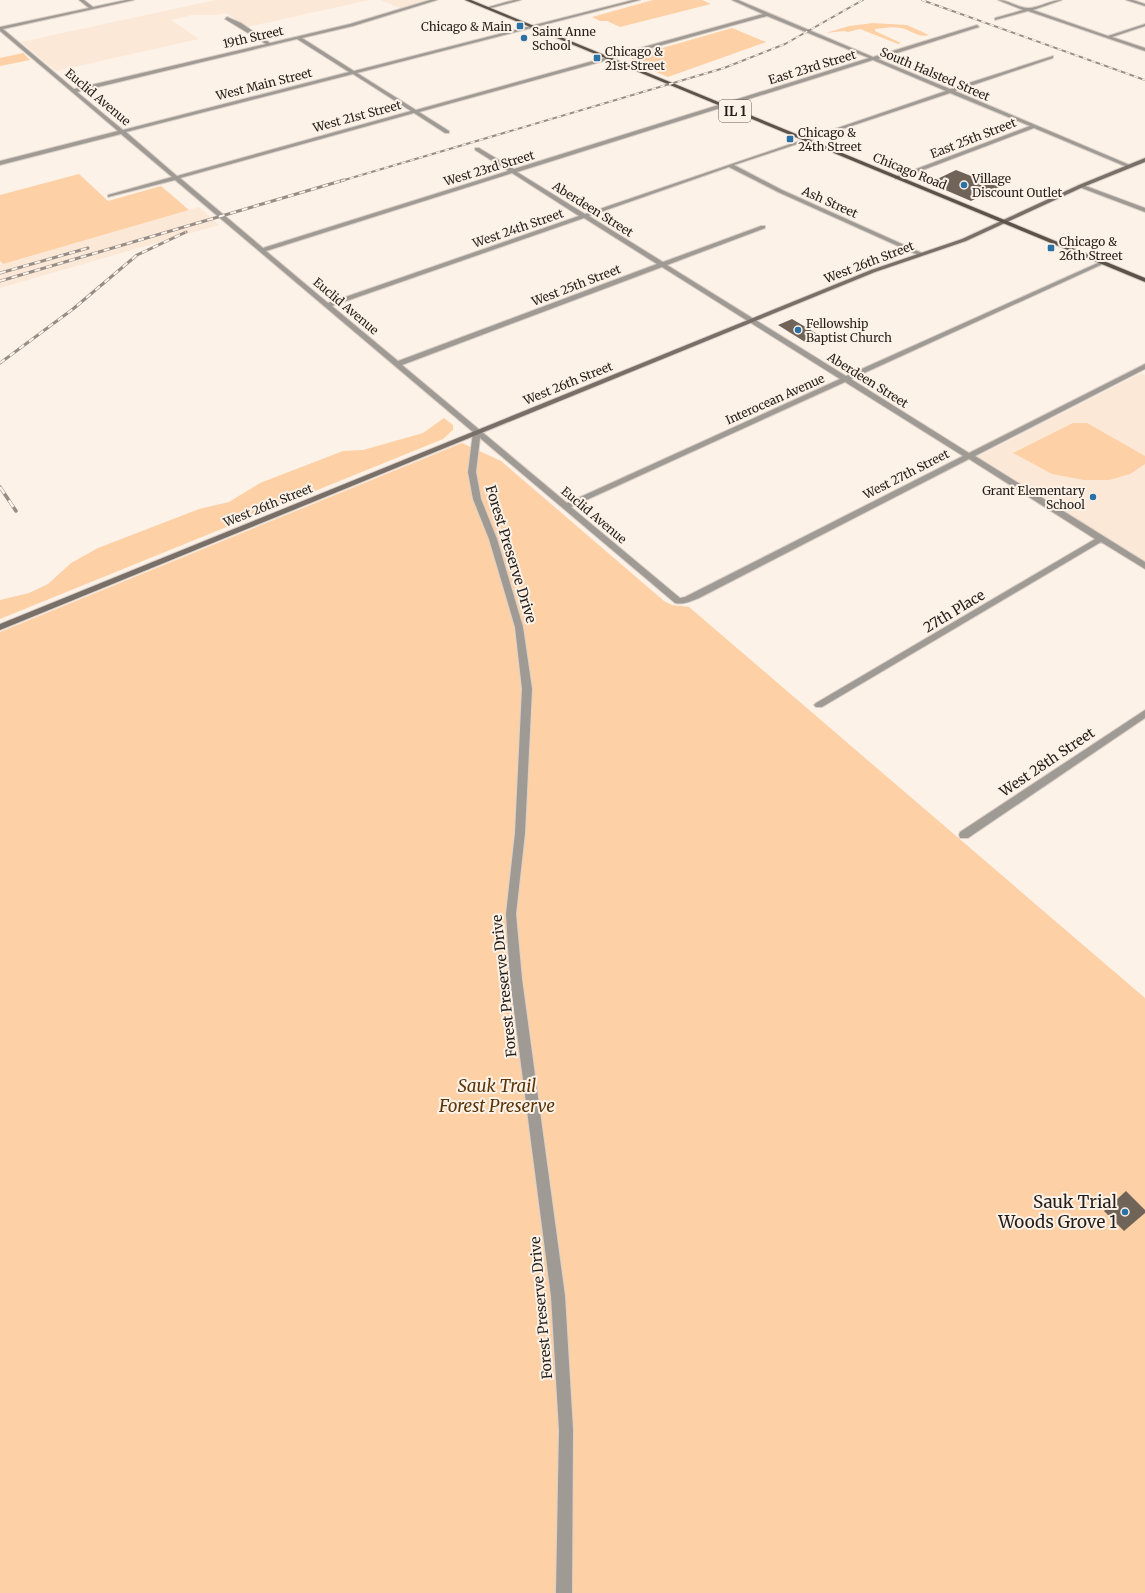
<svg xmlns="http://www.w3.org/2000/svg" width="1145" height="1593" viewBox="0 0 1145 1593" font-family="Merriweather,serif">
<style>
.built{fill:#fce8d6}
.green{fill:#fed0a6}
.building{fill:#706459}
.lines{fill:none;stroke-linecap:round;stroke-linejoin:round}
.street-casing{stroke:#dad0c7;stroke-width:2}
.secondary-casing{stroke:#dad0c7;stroke-width:2}
.primary-casing{stroke:#dad0c7;stroke-width:2}
.street{fill:#a09a95;fill-rule:evenodd}
.secondary{fill:#786f68;fill-rule:evenodd}
.primary{fill:#5b5249;fill-rule:evenodd}
.rail-far2-casing{stroke:#968e86;stroke-width:2}
.rail-far1-casing{stroke:#968e86;stroke-width:3}
.rail-casing{stroke:#968e86;stroke-width:3.5}
.rail-far2{stroke:#fdf2e8;stroke-width:1.5;stroke-dasharray:4.5;stroke-linecap:butt}
.rail-far1{stroke:#fdf2e8;stroke-width:2;stroke-dasharray:6;stroke-linecap:butt}
.rail{stroke:#fdf2e8;stroke-width:2.5;stroke-dasharray:8;stroke-linecap:butt}
.poi-dot{fill:#2a71a6;stroke:#fdf2e8;stroke-width:1.5}
.labels{text-anchor:middle;dominant-baseline:central;stroke-width:4;stroke-linejoin:round;paint-order:stroke}
.far-poi-label{font-size:12px;fill:#231e19;stroke:#fdf2e8;text-anchor:start}
.far-street-label{font-size:12px;fill:#231e19;stroke:#fdf2e8}
.shield{fill:#fdf2e8;stroke:#645e57;stroke-width:1}
.shield-label{font-size:13px;font-weight:bold;fill:#231e19}
.street-label{font-size:14px;fill:#231e19;stroke:#fdf2e8}
.near-park-label{font-size:17px;font-style:italic;fill:#5b3508;stroke:#fdf2e8}
.near-poi-label{font-size:17px;fill:#231e19;stroke:#fdf2e8;text-anchor:end}
</style>
<rect width="100%" height="100%" fill="#fdf2e8"/>
<g class="built">
<path d="M215 0H369L247 27 226 13 216 15H192L171 20 199 39 56 71 21 42Z"/>
<path d="M380 0H428L400 8Z"/>
<path d="M199 207 219 225 0 288V265Z"/>
<path d="M1141 373 1145 375V561L977 457Z"/>
</g>
<g class="green">
<path d="M653 0H702L711 4 620 27 607 21H600L592 17Z"/>
<path d="M873 23 907 25 929 35C918 38 911 30 901 28 892 26 883 28 875 29V31L901 43 898 44 860 29 848 32 844 31 826 33 849 26Z"/>
<path d="M732 28 766 42 668 77 630 61 632 59 631 57Z"/>
<path d="M23 53 30 60 0 66V58Z"/>
<path d="M79 174 108 201 161 186 189 210 3 264 0 261V195Z"/>
<path d="M444 418 453 425V430L443 439 0 619V600L29 593 48 584 71 563 98 548 199 509 229 502 260 483 343 451 363 450 423 433Z"/>
<path d="M1073 423H1087L1145 456V464L1130 474 1109 480H1084L1052 474 1013 453Z"/>
<path d="M462 443 501 461 664 601 672 605 689 607 1145 998V1593H0V632Z"/>
</g>
<g class="building">
<path d="M956 170 999 187 971 201 929 183Z"/>
<path d="M792 319 819 335 805 342 778 325Z"/>
<path d="M1126 1191 1145 1210V1213L1124 1231 1104 1211Z"/>
</g>
<g class="lines">
<defs>
<g id="street">
<path d="M79 0H84L93 7 126 0H134L3 29 74 89 266 44 225 19 227 17 241 23 270 43 350 24 430 0H437L353 26 302 38 354 71 633 0H640L357 73 416 110 763 14 732 0H738L873 57 977 25 979 27 878 59 950 89 1053 56V58L955 91 1132 166 1127 167 1034 128 899 179H895V177L1030 126 950 93 734 165 782 190 922 253V255H918L778 192 729 167 589 216 663 262 761 226H765V228L667 265 846 376 1100 262 1105 263 851 379 969 453 1145 364V369L975 456 1145 562V569L1101 542 822 707H816L814 705 816 703 1095 539 969 459 699 598C691 601 684 605 675 603L480 438 476 472 481 499 497 539 523 627 532 689 525 833 516 914 522 979 565 1296 573 1430 572 1593H556L559 1430 551 1296 510 979 506 914 515 833 522 689 515 627 489 539 473 499 468 472 473 432 175 180 108 197V195L172 177 121 134 0 165V161L118 131 0 31V27L89 8ZM767 16 869 58 514 169 479 148H475V150L508 171 263 248 180 178 414 113 445 133H449V131L419 112ZM297 39 349 72 123 130 77 92ZM873 60 946 91 585 214 517 172ZM353 74 411 111 177 176 126 132ZM512 173 579 216 328 303 266 251ZM584 218 657 264 398 361 332 306ZM662 267 840 379 567 503 402 365ZM845 382 963 456 685 597 680 598 571 507Z"/>
<path d="M514 0H521L487 9 485 8Z"/>
<path d="M998 0C1009 0 1018 8 1028 8 1039 8 1050 0 1062 0L1033 10 1108 36 1145 24V26L1112 37 1145 48V51L1028 11 995 20V18L1023 10Z"/>
<path d="M1126 0H1133L1145 4V6Z"/>
<path d="M1079 185H1083L1145 208V212L1079 187Z"/>
<path d="M1145 710V718L968 838H960L959 835 960 832Z"/>
</g>
<path id="secondary" d="M1145 158V162L1083 187 966 241 875 272 0 630V624L871 270 962 239 1079 185Z"/>
<path id="primary" d="M465 0H471L1145 278V282Z"/>
</defs>
<use href="#street" class="street-casing"/>
<use href="#secondary" class="secondary-casing"/>
<use href="#primary" class="primary-casing"/>
<use href="#street" class="street"/>
<use href="#secondary" class="secondary"/>
<use href="#primary" class="primary"/>
<defs>
<g id="rail-far2">
<path d="M922 0 1145 80"/>
<path d="M341 181 724 68 785 44 863 0"/>
</g>
<g id="rail-far1">
<path d="M0 273 88 248"/>
<path d="M0 281 344 180"/>
<path d="M0 363 73 309 137 255 186 232"/>
</g>
<path id="rail" d="M0 487 16 511"/>
</defs>
<use href="#rail-far2" class="rail-far2-casing"/>
<use href="#rail-far1" class="rail-far1-casing"/>
<use href="#rail" class="rail-casing"/>
<use href="#rail-far2" class="rail-far2"/>
<use href="#rail-far1" class="rail-far1"/>
<use href="#rail" class="rail"/>
</g>
<g class="poi-dot">
<rect x="516" y="22" width="8" height="8" rx="2"/>
<circle cx="524" cy="38" r="4"/>
<rect x="593" y="54" width="8" height="8" rx="2"/>
<rect x="786" y="135" width="8" height="8" rx="2"/>
<circle cx="964" cy="185" r="4"/>
<rect x="1047" y="244" width="8" height="8" rx="2"/>
<circle cx="798" cy="330" r="4"/>
<circle cx="1093" cy="497" r="4"/>
<circle cx="1125" cy="1212" r="4"/>
</g>
<g class="labels">
<g class="far-poi-label">
<text x="512" y="26" text-anchor="end">Chicago &amp; Main</text>
<text x="532" y="31">Saint Anne<tspan x="532" dy="14">School</tspan></text>
<text x="605" y="51">Chicago &amp;<tspan x="605" dy="14">21st Street</tspan></text>
<text x="798" y="132">Chicago &amp;<tspan x="798" dy="14">24th Street</tspan></text>
<text x="972" y="178">Village<tspan x="972" dy="14">Discount Outlet</tspan></text>
<text x="1059" y="241">Chicago &amp;<tspan x="1059" dy="14">26th Street</tspan></text>
<text x="806" y="323">Fellowship<tspan x="806" dy="14">Baptist Church</tspan></text>
<text x="1085" y="490" text-anchor="end">Grant Elementary<tspan x="1085" dy="14">School</tspan></text>
</g>
<g class="far-street-label">
<text transform="translate(253 37) rotate(-13)">19th Street</text>
<text transform="translate(812 67) rotate(-17)">East 23rd Street</text>
<text transform="translate(935 74) rotate(23)">South Halsted Street</text>
<text transform="translate(264 84) rotate(-14)">West Main Street</text>
<text transform="translate(98 97) rotate(40)">Euclid Avenue</text>
<text transform="translate(357 116) rotate(-15)">West 21st Street</text>
<text transform="translate(973 138) rotate(-21)">East 25th Street</text>
<text transform="translate(489 168) rotate(-17)">West 23rd Street</text>
<text transform="translate(910 171) rotate(22)">Chicago Road</text>
<text transform="translate(830 202) rotate(24)">Ash Street</text>
<text transform="translate(593 209) rotate(32)">Aberdeen Street</text>
<text transform="translate(518 228) rotate(-19)">West 24th Street</text>
<text transform="translate(869 262) rotate(-21)">West 26th Street</text>
<text transform="translate(576 285) rotate(-21)">West 25th Street</text>
<text transform="translate(346 306) rotate(40)">Euclid Avenue</text>
<text transform="translate(868 380) rotate(32)">Aberdeen Street</text>
<text transform="translate(568 383) rotate(-22)">West 26th Street</text>
<text transform="translate(775 399) rotate(-24)">Interocean Avenue</text>
<text transform="translate(906 474) rotate(-27)">West 27th Street</text>
<text transform="translate(268 505) rotate(-22)">West 26th Street</text>
<text transform="translate(594 515) rotate(40)">Euclid Avenue</text>
</g>
<rect class="shield" x="719" y="100" width="32" height="22" rx="3"/>
<g class="shield-label">
<text x="735" y="111">IL 1</text>
</g>
<g class="street-label">
<text transform="translate(511 554) rotate(73)">Forest Preserve Drive</text>
<text transform="translate(954 611) rotate(-31)">27th Place</text>
<text transform="translate(1047 762) rotate(-34)">West 28th Street</text>
<text transform="translate(504 986) rotate(-96)">Forest Preserve Drive</text>
<text transform="translate(541 1308) rotate(-95)">Forest Preserve Drive</text>
</g>
<g class="near-park-label">
<text x="497" y="1086">Sauk Trail<tspan x="497" dy="20">Forest Preserve</tspan></text>
</g>
<g class="near-poi-label">
<text x="1117" y="1202">Sauk Trial<tspan x="1117" dy="20">Woods Grove 1</tspan></text>
</g>
</g>
</svg>
